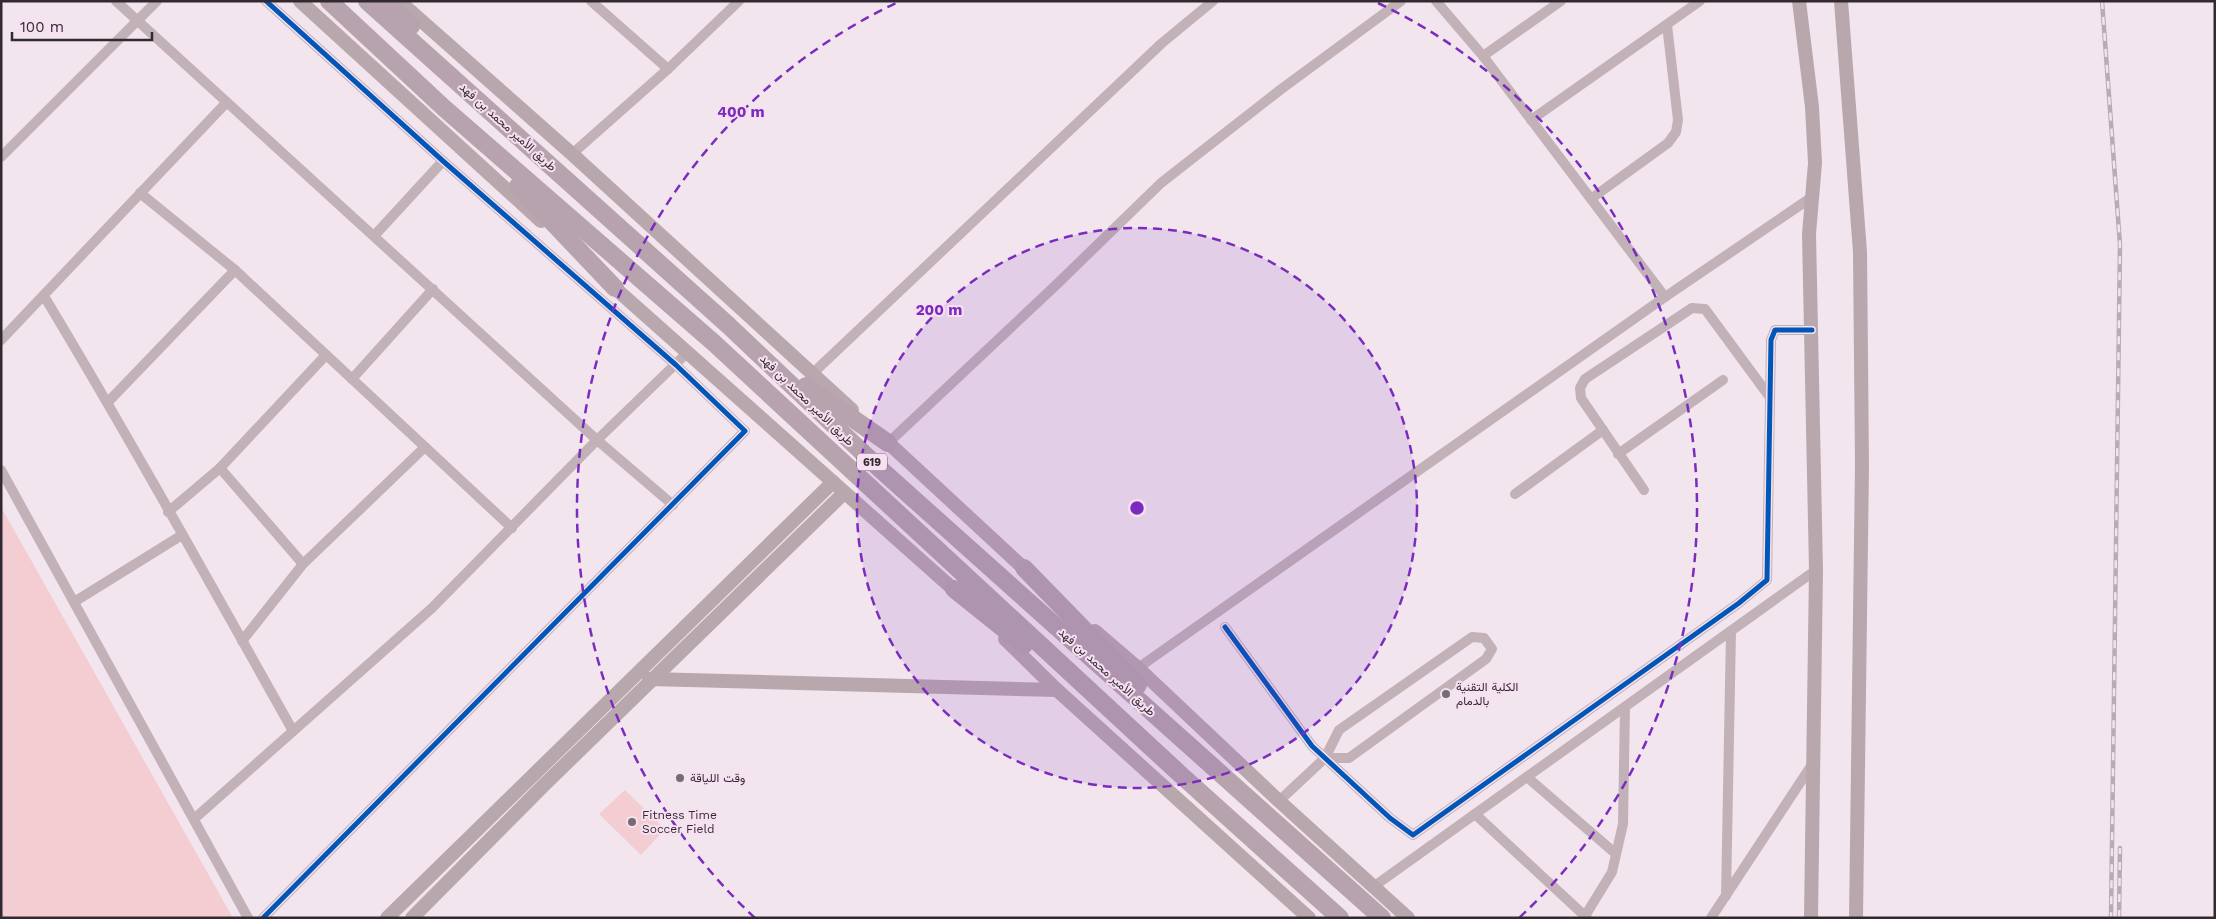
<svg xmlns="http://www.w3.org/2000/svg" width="2216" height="919" viewBox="0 0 2216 919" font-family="'Work Sans',Vazirmatn,sans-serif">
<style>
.green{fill:#f4cdd2}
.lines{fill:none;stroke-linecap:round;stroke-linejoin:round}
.street{stroke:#c2b2b8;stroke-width:10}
.secondary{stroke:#b9a7ae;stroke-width:14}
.highway{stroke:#b7a3ad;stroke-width:18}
.rail-casing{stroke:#b7acb2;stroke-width:4.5}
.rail{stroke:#f7e0f1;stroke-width:2.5;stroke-dasharray:8;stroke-linecap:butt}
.cycleway-casing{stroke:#f7e0f1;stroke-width:8}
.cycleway{stroke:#0057b8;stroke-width:5}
.ring{fill:none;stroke:#7b2cbf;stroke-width:2.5;stroke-dasharray:9 6}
.poi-dot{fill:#756b72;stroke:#f7e0f1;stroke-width:2}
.labels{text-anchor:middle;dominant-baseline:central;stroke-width:4;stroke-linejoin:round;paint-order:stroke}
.shield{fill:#f7e0f1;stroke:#6d616a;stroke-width:1}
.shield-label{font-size:11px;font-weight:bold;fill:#322a30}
.street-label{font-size:12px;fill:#322a30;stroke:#f7e0f1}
.poi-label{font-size:12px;fill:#322a30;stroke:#f7e0f1;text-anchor:start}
.centre{fill:#7b2cbf;stroke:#f7e0f1;stroke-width:2.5}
.ring-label{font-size:15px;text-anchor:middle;font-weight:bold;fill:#7b2cbf;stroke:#f7e0f1;stroke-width:4;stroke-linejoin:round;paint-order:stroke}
</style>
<rect width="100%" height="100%" fill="#f2e5ee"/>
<g class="green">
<path d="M1 507 233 918H1Z"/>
<path d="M625 790 665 829 641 855 599 814Z"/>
</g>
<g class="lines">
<g class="street">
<path d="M116 1 597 440 673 505"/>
<path d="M591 1 668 69"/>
<path d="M1436 1 1483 56 1665 297"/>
<path d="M1483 56 1561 1"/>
<path d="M1531 120 1700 1"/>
<path d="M572 154 668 69 739 1"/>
<path d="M1 157 157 1"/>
<path d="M140 193 235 270 512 528"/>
<path d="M1592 198 1668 143 1676 132 1678 120 1667 25"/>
<path d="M374 236 443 161"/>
<path d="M44 296C130 439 211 585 293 731"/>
<path d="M1 340 226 103"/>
<path d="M812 374 1162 43 1213 1"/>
<path d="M352 379 433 289"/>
<path d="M108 402 235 270"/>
<path d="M888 443 1055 286 1161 183 1280 90 1401 1"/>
<path d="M1618 454 1723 380"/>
<path d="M220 468 303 564"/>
<path d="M1 470 248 918"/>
<path d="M1644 490 1581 398 1580 388 1585 379 1692 308 1705 309 1769 396"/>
<path d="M1515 494 1603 430"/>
<path d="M168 512 220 468 326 355"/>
<path d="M74 602 182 535"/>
<path d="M1225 627 1312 746 1390 818 1413 835 1739 603 1767 580 1771 340 1775 330H1812"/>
<path d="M242 641 303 564 425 447"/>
<path d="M1138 668 1665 297 1812 197"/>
<path d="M1527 777 1616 854"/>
<path d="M1279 801 1325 758H1349L1486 659 1492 649 1484 638 1472 637 1339 730 1325 758"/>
<path d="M1475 814 1587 918"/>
<path d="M194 819 432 608 597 440 687 353"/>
<path d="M1373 887 1816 570"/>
<path d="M1726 896 1731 631"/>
<path d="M1585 916 1612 872 1623 824 1625 707"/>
<path d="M263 918 745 431 676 365 443 161 266 1"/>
<path d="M1711 918 1813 763"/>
</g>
<g class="secondary">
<path d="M300 1 541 221"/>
<path d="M399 1 572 154 852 410"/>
<path d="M1799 1 1812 107 1815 163 1809 234 1816 570 1811 918"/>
<path d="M1841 1 1860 252 1862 465 1856 918"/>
<path d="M607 281 961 596"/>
<path d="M881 436 1030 574"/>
<path d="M1095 631 1138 668 1279 801 1408 918"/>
<path d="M1005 639 1057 690 1309 918"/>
<path d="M649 679 1057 690"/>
<path d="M387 918 833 482"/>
<path d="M412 918 544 785 844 493"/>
</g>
<g class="highway">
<path d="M329 1 444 108 714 343 1181 775 1340 918"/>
<path d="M367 1 728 325 879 468 1382 918"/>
<path d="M387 1 411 26"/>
<path d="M518 186 615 288"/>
<path d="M806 386 888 443"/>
<path d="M1024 568 1138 685"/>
<path d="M954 589 1024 645"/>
</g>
<defs>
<g id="rail">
<path d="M2102 1 2120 245 2111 918"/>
<path d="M2119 918 2120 848"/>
</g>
</defs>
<use href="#rail" class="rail-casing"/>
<use href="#rail" class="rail"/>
<defs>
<g id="cycleway">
<path d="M1225 627 1312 746 1390 818 1413 835 1739 603 1767 580 1771 340 1775 330H1812"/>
<path d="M263 918 745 431 676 365 443 161 266 1"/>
</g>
</defs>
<use href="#cycleway" class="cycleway-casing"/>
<use href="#cycleway" class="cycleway"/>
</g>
<circle cx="1137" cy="508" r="280" fill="#7b2cbf" fill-opacity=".12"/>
<g class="ring">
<circle cx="1137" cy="508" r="280"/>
<path d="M755 918A560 560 0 0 1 896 3M1378 3A560 560 0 0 1 1519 918"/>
</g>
<g class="poi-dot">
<circle cx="1446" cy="694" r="5"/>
<circle cx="680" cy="778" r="5"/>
<circle cx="632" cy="822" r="5"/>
</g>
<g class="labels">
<rect class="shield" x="857" y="453.5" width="30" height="17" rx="4"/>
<g class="shield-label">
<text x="872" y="462">619</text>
</g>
<g class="street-label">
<text transform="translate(508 127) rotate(42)">طريق الأمير محمد بن فهد</text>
<text transform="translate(807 400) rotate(44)">طريق الأمير محمد بن فهد</text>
<text transform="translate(1107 672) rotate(42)">طريق الأمير محمد بن فهد</text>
</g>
<g class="poi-label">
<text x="1456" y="687">الكلية التقنية<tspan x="1456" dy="14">بالدمام</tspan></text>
<text x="690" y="778">وقت اللياقة</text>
<text x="642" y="815">Fitness Time<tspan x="642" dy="14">Soccer Field</tspan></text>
</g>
</g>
<circle cx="1137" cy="508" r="8" class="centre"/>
<g class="ring-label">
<text x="741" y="117">400 m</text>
<text x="939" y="315">200 m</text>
</g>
<rect width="2216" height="919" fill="none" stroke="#322a30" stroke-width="5"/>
<path d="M12 32v8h140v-8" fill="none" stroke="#322a30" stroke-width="2.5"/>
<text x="20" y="32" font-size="15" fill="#322a30" stroke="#f7e0f1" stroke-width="4" paint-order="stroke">100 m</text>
</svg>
